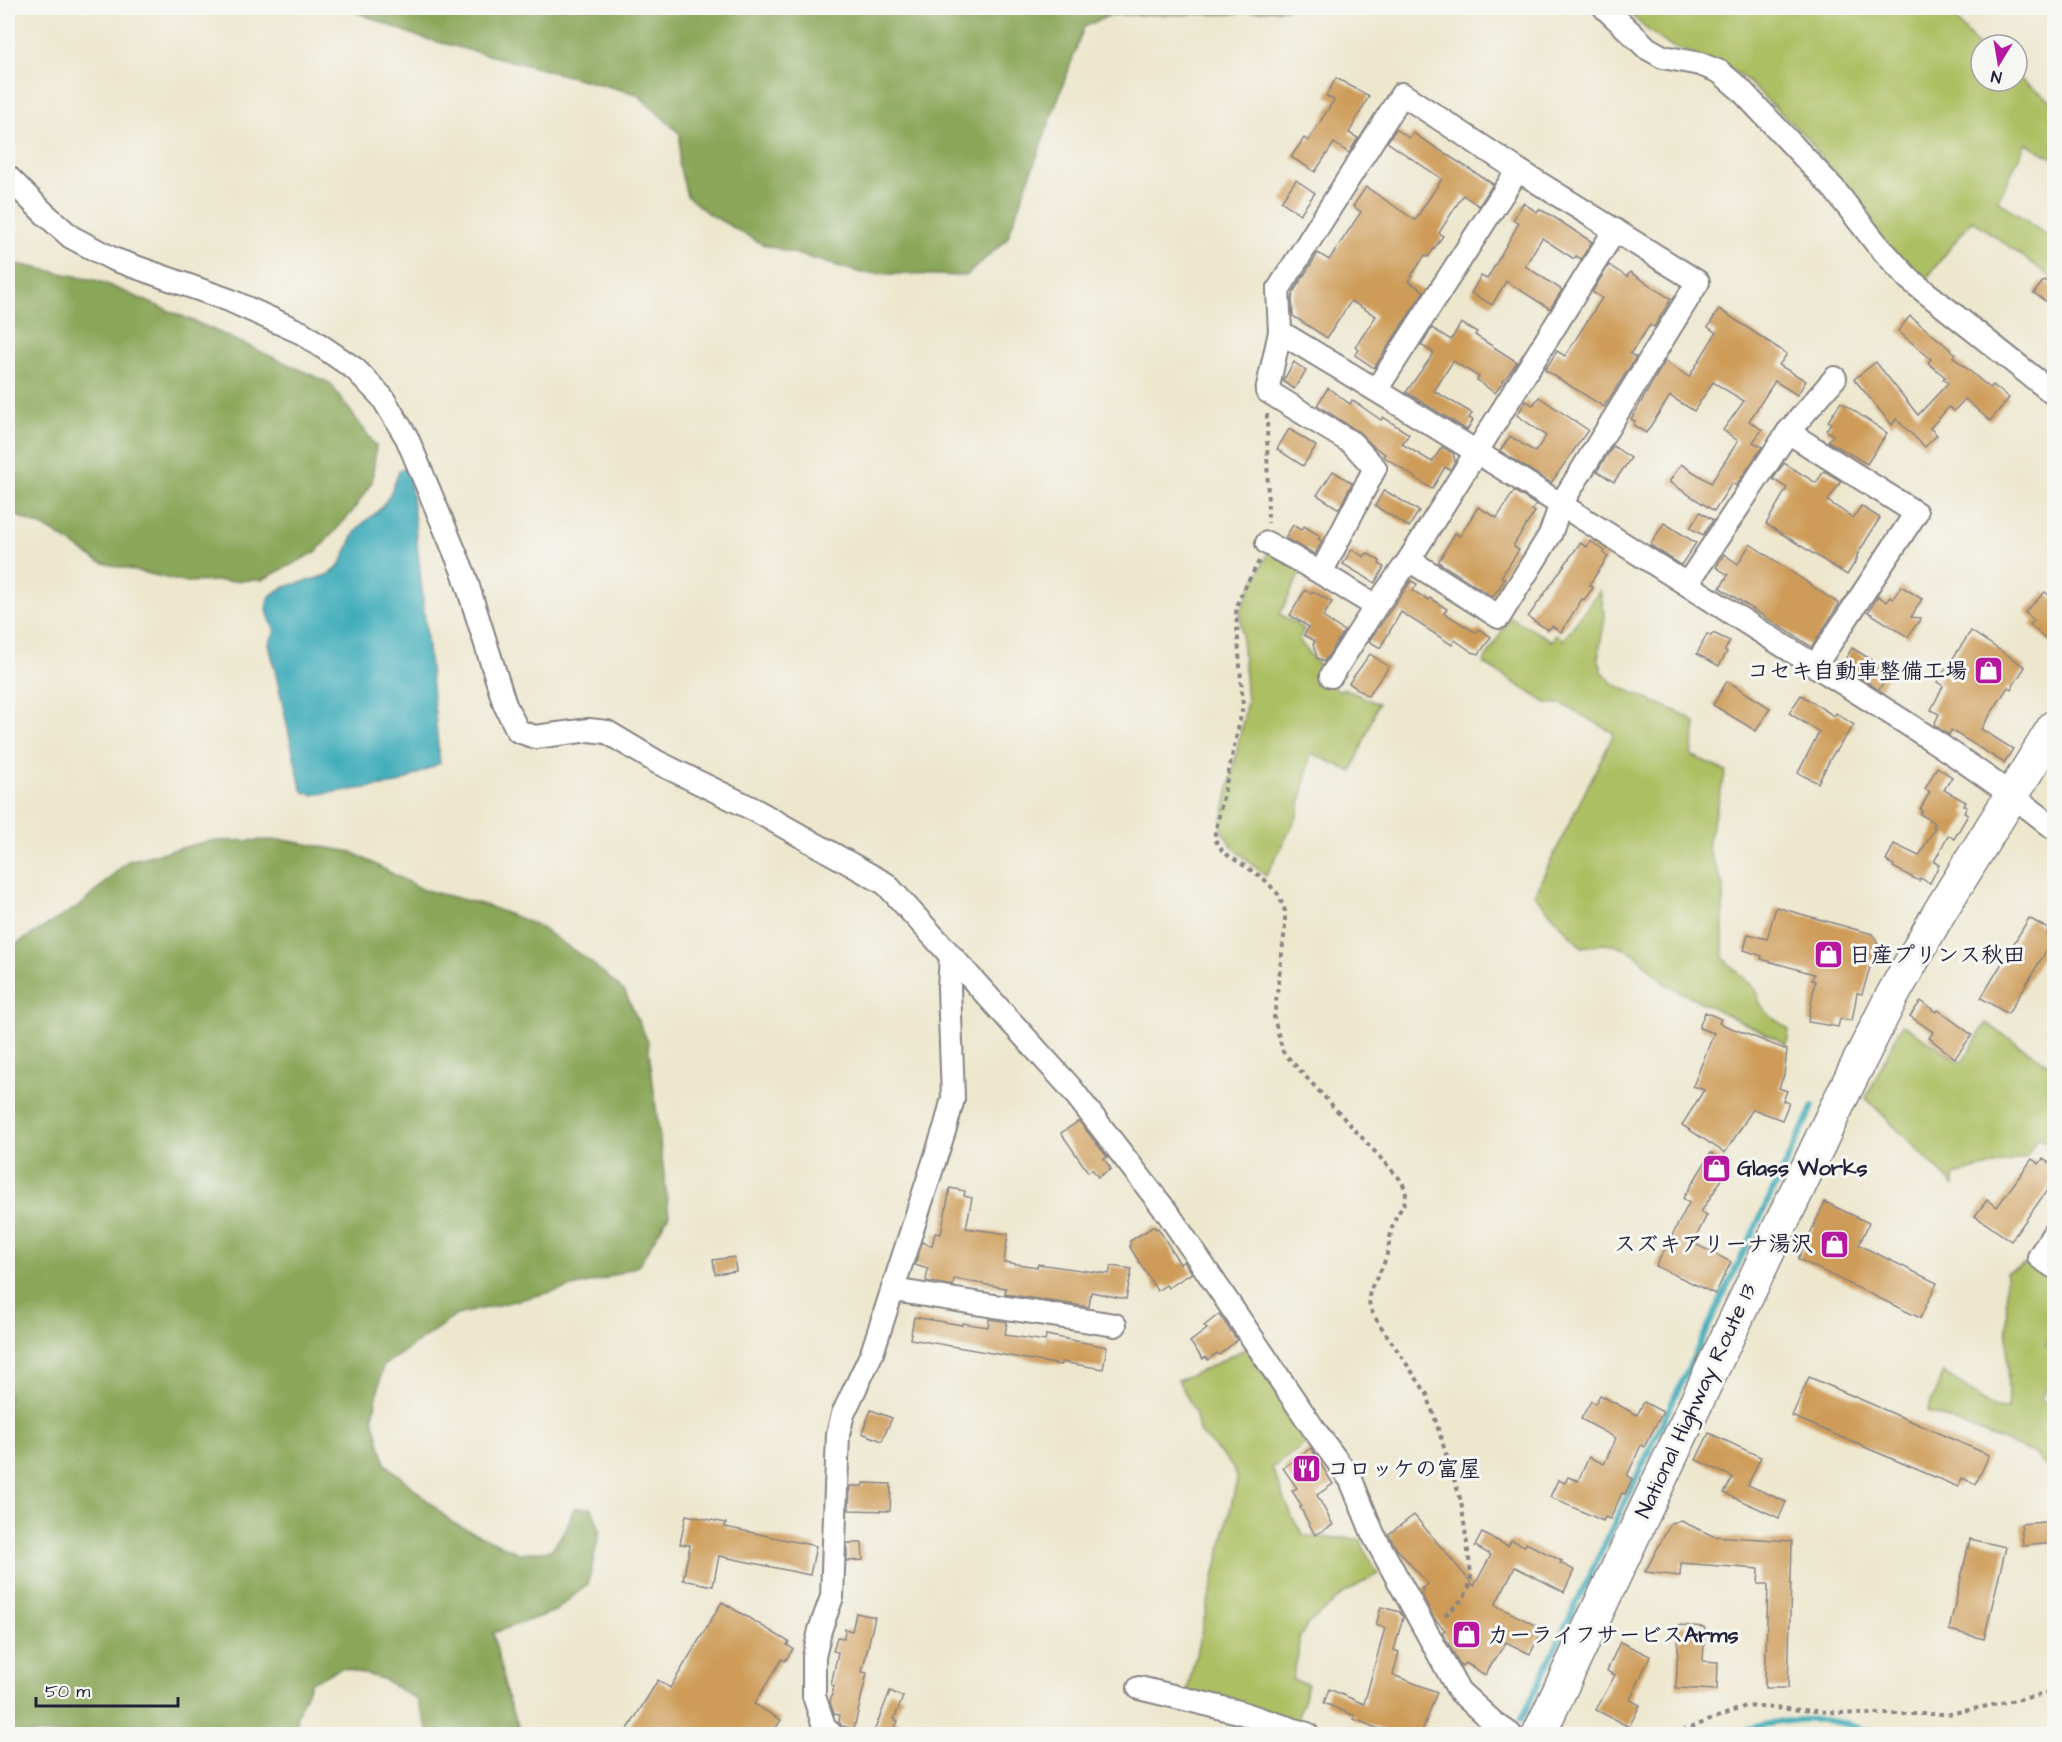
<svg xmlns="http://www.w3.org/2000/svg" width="2062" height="1742" viewBox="0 0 2062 1742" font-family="'Architects Daughter','Klee One',sans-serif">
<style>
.green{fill:#adbf63;stroke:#68704f;stroke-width:1.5}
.forest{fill:#8aa659;stroke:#56644a;stroke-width:1.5}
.water{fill:#3aaab8;stroke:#2e667a;stroke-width:1.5}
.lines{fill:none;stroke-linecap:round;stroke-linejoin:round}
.stream{stroke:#3aaab8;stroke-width:6}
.building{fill:#ce9c59}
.minor-casing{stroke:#888484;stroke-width:26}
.highway-casing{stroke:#888484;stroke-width:36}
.path{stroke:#888484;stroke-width:4;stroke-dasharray:4.5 4.5;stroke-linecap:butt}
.minor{stroke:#fff;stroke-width:22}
.highway{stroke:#fff;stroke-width:33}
.labels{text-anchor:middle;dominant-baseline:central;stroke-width:6;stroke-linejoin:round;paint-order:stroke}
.poi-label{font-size:22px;font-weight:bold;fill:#22223b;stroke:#f6f6f2;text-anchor:start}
.street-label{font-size:22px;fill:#22223b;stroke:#f6f6f2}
</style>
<rect width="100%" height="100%" fill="#f6f6f2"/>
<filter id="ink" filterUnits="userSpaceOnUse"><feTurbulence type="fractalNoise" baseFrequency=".0167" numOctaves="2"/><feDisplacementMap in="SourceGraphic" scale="12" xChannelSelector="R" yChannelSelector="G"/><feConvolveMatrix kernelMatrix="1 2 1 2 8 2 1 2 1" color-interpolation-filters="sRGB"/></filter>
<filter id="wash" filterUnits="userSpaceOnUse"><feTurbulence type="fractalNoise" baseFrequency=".008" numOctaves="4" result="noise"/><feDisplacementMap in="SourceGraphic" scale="24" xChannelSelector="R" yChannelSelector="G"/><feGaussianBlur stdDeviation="1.35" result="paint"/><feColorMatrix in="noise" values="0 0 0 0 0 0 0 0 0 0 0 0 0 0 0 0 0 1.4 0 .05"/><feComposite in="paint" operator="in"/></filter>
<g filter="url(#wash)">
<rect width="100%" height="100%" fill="#ede7ce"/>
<g class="green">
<path d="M1624 8H1946L1981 49V81H2017V77L2054 103V159L2026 143 1998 200 2054 241V279L1972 220 1923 283 1877 234 1809 140 1741 75 1690 53 1670 46 1645 28Z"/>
<path d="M1269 551 1301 571 1280 614 1304 629 1299 640 1322 670 1318 679 1341 691 1343 688 1378 704 1352 772 1311 753 1298 815 1266 876C1249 861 1227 847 1221 826L1247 702 1240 611Z"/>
<path d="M1600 590 1605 618 1598 657 1602 671 1613 684 1687 716 1696 724 1691 755 1726 771 1707 846 1723 885V958L1757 991 1760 1004 1771 1017 1789 1029 1787 1044 1666 985 1635 954 1620 946 1603 944 1581 947 1534 895 1614 733 1562 704 1546 703 1483 663 1510 617 1552 641 1556 634 1563 640Z"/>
<path d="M1986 1023 2054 1068V1147L2038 1137 2026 1157 1954 1175V1186L1866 1098 1902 1024 1962 1063Z"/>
<path d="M2024 1264 2054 1276 2049 1298 2054 1303V1328L2046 1346 2054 1351V1376L2041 1399 2054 1408V1468L2045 1466 2034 1453 1927 1411 1944 1372 1993 1408 2008 1409 2006 1272Z"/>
<path d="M1247 1348 1308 1442 1272 1468 1293 1519 1304 1536 1359 1539 1378 1574 1344 1593 1307 1625 1299 1638 1298 1655 1292 1680 1308 1684 1297 1721 1187 1692 1237 1480 1232 1466 1199 1431 1195 1412 1178 1380 1201 1371Z"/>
</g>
<g class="forest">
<path d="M346 8H1292L1229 14 1110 15 1084 27 1007 239 966 276 861 273 762 244 707 213 687 196 679 165 680 134 637 94 419 37Z"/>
<path d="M8 262 99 281 198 323 330 383 376 446 372 482 352 512 316 552 262 580 183 582 99 562 52 531 8 512Z"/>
<path d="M284 840 352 852 421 889 485 905 537 925 592 963 625 992 648 1042 669 1215 638 1266 601 1280 457 1315 383 1366 373 1417 385 1463 453 1523 519 1553 551 1550 566 1529 574 1508H592L600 1530 588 1584 555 1611 493 1633 508 1700 522 1734H430L417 1700 383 1679 342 1668 311 1682 297 1715 298 1734H8V949L82 904 128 861 209 841Z"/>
</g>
<path class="water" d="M406 468 410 476 440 763 397 784 312 795 304 792 301 788 269 643 275 631C272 623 264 610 268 600 275 583 316 582 331 573 346 564 347 543 357 530 363 521 374 516 381 508 389 498 396 482 399 470Z"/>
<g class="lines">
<g class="stream">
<path d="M1521 1720 1813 1106"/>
<path d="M1729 1734C1765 1723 1808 1714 1845 1724 1856 1727 1866 1731 1877 1734"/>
</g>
</g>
<g id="blocks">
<g class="building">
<path d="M1336 78 1369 96 1349 133 1358 138 1349 153 1334 143 1315 172 1291 157 1304 138 1308 141 1334 100 1326 96Z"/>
<path d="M1396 129 1409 138 1413 133 1493 184 1479 206 1463 195 1439 233 1443 236 1428 257 1425 255 1408 281 1424 291 1374 368 1355 355 1359 350 1355 347 1376 316 1351 301 1327 338 1293 316 1292 299 1294 291 1318 253 1329 260 1361 212 1353 206 1366 187 1415 220 1442 179 1387 142Z"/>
<path d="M1296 180 1315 193 1300 214 1281 201Z"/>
<path d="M1523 203 1537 212 1539 209 1549 214 1592 242 1581 259 1576 256 1574 259 1542 238 1525 266 1562 290 1550 309 1506 281 1492 305 1471 293 1481 276 1487 279 1519 223 1513 220Z"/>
<path d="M1609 265 1627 277 1630 272 1671 299 1654 327 1650 325 1630 354 1636 357 1604 407 1545 370 1557 351 1565 356 1602 298 1592 292Z"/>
<path d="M2044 280 2055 288V308L2034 293Z"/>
<path d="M1719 309 1787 354 1779 365 1806 381 1797 395 1775 381 1749 421 1762 430 1753 442 1762 447 1736 486 1732 483 1714 511 1669 482 1681 464 1711 483 1738 441 1723 430 1744 401 1713 382 1694 411 1670 396 1646 433 1633 425 1635 421 1631 419 1665 361 1689 377 1716 333 1708 327Z"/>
<path d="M1910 316 1956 354 1953 357 1990 388 1993 385 2009 398 1990 421 1965 399 1954 411 1949 407 1930 428 1937 435 1925 447 1896 419 1892 425 1854 379 1876 362 1918 415 1948 383 1943 379 1945 377 1928 363 1931 359 1898 331Z"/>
<path d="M1461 323 1477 332 1475 335 1517 362 1495 393 1477 380 1479 377 1453 361 1434 391 1472 413 1469 418 1473 420 1467 430 1406 392 1434 353 1421 345 1432 328 1451 340Z"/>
<path d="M1294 362 1306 371 1294 389 1283 381Z"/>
<path d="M1328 388 1350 404 1352 400 1381 420 1383 417 1409 434 1402 444 1432 462 1442 447 1453 453 1455 461 1450 470 1445 467 1432 489 1383 456 1385 454 1373 446 1359 432 1317 405Z"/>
<path d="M1539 397 1588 430 1551 483 1500 451 1510 436 1535 452 1546 436 1517 415 1526 401 1533 405Z"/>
<path d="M1841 402 1887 433 1867 464 1828 441 1833 435 1826 430 1831 423 1828 421Z"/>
<path d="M1289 429 1316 446 1303 466 1277 449Z"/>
<path d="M1613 446 1631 458 1614 482 1597 471Z"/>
<path d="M1784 463 1816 483 1824 471 1841 481 1828 501 1853 518 1861 506 1880 518 1857 555V559L1847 575 1766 524 1787 488 1773 479Z"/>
<path d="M1333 471 1352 483 1339 509 1317 495Z"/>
<path d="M1384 490 1419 511 1409 527 1375 506Z"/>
<path d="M1514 491 1536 505 1532 510 1535 512 1514 544V547L1519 550 1501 577 1505 579 1493 597 1438 562 1455 533 1460 536 1478 507 1497 518Z"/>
<path d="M1700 512 1713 520 1703 535 1690 528Z"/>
<path d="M1664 523 1696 543 1681 565 1650 545Z"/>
<path d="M1293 525 1301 530 1304 526 1320 536 1318 539 1322 541 1315 554 1285 538Z"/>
<path d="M1590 541 1605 551 1604 554 1608 557 1589 585 1593 588 1584 600 1582 599 1561 632 1552 626 1548 630 1528 617 1580 543 1587 547Z"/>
<path d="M1750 544 1839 604 1812 647 1720 588 1728 575 1716 567 1724 554 1738 564Z"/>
<path d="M1352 549 1364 557 1367 553 1380 561 1379 564 1384 567 1375 583 1343 564Z"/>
<path d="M1411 581 1417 584 1413 591 1429 600 1430 598 1447 609 1444 613 1473 631 1477 632 1479 629 1491 637 1479 654 1472 652 1455 640 1452 645 1401 612 1380 648 1369 641Z"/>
<path d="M1901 586 1922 599 1911 617 1921 618 1908 637 1868 612 1878 596 1887 602 1890 597 1893 599Z"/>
<path d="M1305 590 1311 594 1312 591 1332 602 1323 617 1344 631 1324 662 1317 658 1313 644 1315 641 1304 635 1309 627 1290 615Z"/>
<path d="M2045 592 2055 600V647L2030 625 2034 621 2025 612Z"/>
<path d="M1971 631 2025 667 2011 689 2008 687 1981 729 2013 749 2004 763 1951 730 1949 735 1934 725 1939 714 1931 710 1943 686 1937 682Z"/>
<path d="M1713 633 1730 641 1725 650 1727 652 1719 666 1697 654 1707 634 1711 636Z"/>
<path d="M1852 648 1890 671 1879 690 1841 666Z"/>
<path d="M1370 654 1389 667 1368 696 1349 683Z"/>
<path d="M1727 681 1770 708 1756 731 1713 705Z"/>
<path d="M1801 695 1834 716 1836 713 1854 725 1832 756 1818 783 1798 773 1819 732 1789 713Z"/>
<path d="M1937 767 1952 777 1944 790 1966 802 1964 805 1967 807 1964 813 1968 815 1954 839 1948 835 1934 862 1939 865 1930 883 1920 878 1919 881 1893 867 1894 865 1886 861 1894 844 1919 856 1935 827 1933 826 1935 823 1920 814 1922 811 1920 809 1930 792 1925 789Z"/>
<path d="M1776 907 1872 934 1876 939 1880 951 1877 958 1872 961 1862 994 1857 993 1852 1021 1840 1019 1838 1027 1808 1022 1815 981 1812 980 1814 974 1761 959 1762 956 1744 950 1748 934 1767 939Z"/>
<path d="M2029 918 2050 930 2047 934 2054 938 2008 1014 1981 998Z"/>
<path d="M1921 1001 1936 1012 1938 1010 1972 1035 1955 1058 1929 1038 1933 1032 1910 1016Z"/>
<path d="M1705 1012 1721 1019 1719 1023 1787 1050 1784 1075 1779 1088 1787 1091 1783 1101 1789 1103 1782 1120 1753 1109 1725 1153 1682 1125 1704 1090 1693 1086 1714 1033 1699 1028Z"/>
<path d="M1079 1121 1107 1157 1104 1159 1111 1169 1098 1177 1092 1169 1088 1172 1061 1133Z"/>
<path d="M1711 1153 1731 1165 1701 1212 1707 1215 1693 1243 1731 1262 1715 1294 1656 1266 1689 1203 1683 1198Z"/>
<path d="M2032 1159 2039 1164 2043 1159 2055 1167V1179L2011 1241 1975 1216 1987 1200 1997 1207Z"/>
<path d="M950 1188 965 1191 964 1196 972 1198 966 1228 1008 1234 1004 1262 1037 1267 1038 1264 1109 1274 1111 1266 1132 1269 1126 1299 1091 1292 1089 1307 1005 1294 1006 1288 954 1279 953 1286 926 1281 928 1269 915 1265 922 1242 932 1246 935 1233 941 1234Z"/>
<path d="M1825 1202 1869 1223 1859 1245 1937 1283 1920 1318 1798 1259Z"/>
<path d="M1154 1226 1156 1229 1158 1228 1180 1264 1184 1261 1192 1273 1168 1288 1166 1285 1157 1291 1130 1247V1241Z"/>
<path d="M734 1257 736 1271 715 1274 713 1260Z"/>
<path d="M1219 1314 1237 1340 1219 1355 1217 1353 1208 1360 1206 1357 1203 1359 1190 1342 1207 1329 1204 1326Z"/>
<path d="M914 1317 962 1325V1323L988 1327 989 1319 1007 1322 1005 1335 1045 1341 1046 1335 1107 1347 1103 1369 1061 1362V1365L910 1339Z"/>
<path d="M1809 1377 1989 1455 1976 1484 1962 1478 1958 1487 1792 1416Z"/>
<path d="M1600 1395 1637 1415 1644 1402 1663 1412 1644 1447 1641 1445 1627 1476 1632 1479 1625 1494 1622 1493 1610 1519 1605 1517 1603 1521 1550 1497 1558 1480 1565 1483 1568 1477 1578 1481 1589 1457 1604 1464 1616 1438 1581 1419 1591 1401 1595 1404Z"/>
<path d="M871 1410 892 1418 882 1441 862 1433Z"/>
<path d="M1709 1433 1761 1457 1748 1485 1786 1502 1779 1518 1724 1493 1733 1477 1696 1460Z"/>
<path d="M1311 1448 1333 1484 1317 1495 1333 1525 1315 1535 1300 1507 1302 1506 1292 1491 1297 1488 1283 1468Z"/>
<path d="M863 1483 891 1484 890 1511 849 1510 850 1486H863Z"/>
<path d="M686 1515 726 1523 725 1527 816 1546 810 1575 719 1556 713 1586 683 1580 690 1545 680 1544Z"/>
<path d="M1414 1515 1474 1586 1491 1555 1475 1546 1482 1533 1508 1546 1511 1540 1525 1546 1526 1543 1562 1561 1560 1563 1574 1570 1564 1592 1515 1567 1495 1605 1543 1629 1530 1654 1506 1642 1485 1675 1466 1663 1461 1666 1442 1632 1445 1630 1434 1618 1421 1593 1424 1591 1421 1589 1428 1584 1396 1548 1389 1534Z"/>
<path d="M1681 1521 1713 1536 1792 1541 1788 1688H1765L1768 1584H1758L1759 1569 1681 1563 1680 1576 1645 1572 1671 1523Z"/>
<path d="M2055 1521V1543L2023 1546 2021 1524Z"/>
<path d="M1970 1539 2006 1547 1984 1639 1949 1630Z"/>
<path d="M847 1543H862L863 1560 847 1561Z"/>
<path d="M722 1602 789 1642 787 1645 793 1649 785 1661 782 1659 754 1704 781 1720 772 1734H625L658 1680 670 1688Z"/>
<path d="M1381 1607 1400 1612 1403 1617 1394 1650 1399 1652 1393 1675 1437 1692 1421 1734H1391L1354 1719 1355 1716 1324 1703 1329 1689 1364 1704 1385 1628 1376 1625Z"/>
<path d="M856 1613 875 1617 862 1672 867 1673 854 1729 842 1726 839 1722 840 1715 834 1714 830 1702 834 1686 831 1685 838 1652 833 1651 837 1637 844 1638 845 1629 852 1631Z"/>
<path d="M1679 1625 1705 1627 1703 1661 1718 1662 1717 1690 1676 1688Z"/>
<path d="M1620 1642 1650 1656 1630 1700 1640 1705 1629 1727 1596 1710 1615 1675 1607 1671Z"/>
<path d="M890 1691 903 1697 894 1719 898 1721 891 1734H873Z"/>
</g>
</g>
</g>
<g filter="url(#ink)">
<use href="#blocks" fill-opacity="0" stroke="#888484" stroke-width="1.5"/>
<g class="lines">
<defs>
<g id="minor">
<path d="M1605 8 1647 48 1663 57 1700 64 1720 72 1740 89 1834 189 1876 243 1909 279 2054 394"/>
<path d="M8 177 44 213 71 237 113 259 229 300 302 333 355 369 382 397 407 438 464 574 505 705 518 731 535 737 589 730 607 732 657 762 755 810 886 884 1070 1087 1169 1215 1313 1428 1351 1480 1373 1534 1459 1691 1494 1723 1510 1734"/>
<path d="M1280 332C1440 428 1598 527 1755 628 1856 692 1961 753 2054 828"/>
<path d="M1376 390 1518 170"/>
<path d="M1788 432 1835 378"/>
<path d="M1267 543 1321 573"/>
<path d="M1687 584 1788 432 1916 513 1815 666"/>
<path d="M1376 606 1321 573 1375 468 1352 443 1267 391 1280 332 1278 290 1402 94 1518 170 1698 282 1561 504 1550 535 1499 617 1409 560"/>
<path d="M1331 676 1376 606 1409 560 1615 230"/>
<path d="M2054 1233 2039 1257 2054 1267"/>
<path d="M893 1290 1115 1325"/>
<path d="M1139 1688 1239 1712 1307 1734"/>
<path d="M831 1734 824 1726 814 1696V1657L820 1630 832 1597 838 1434 843 1414 872 1353 946 1125 953 1098 949 988 951 956"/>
</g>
<path id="highway" d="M1539 1734 1839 1102 1891 998 1939 913 2054 727"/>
</defs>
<use href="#minor" class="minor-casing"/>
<use href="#highway" class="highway-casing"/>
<g class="path">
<path d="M1267 414 1268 523"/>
<path d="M1259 561 1238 601 1236 613 1243 706 1214 838 1223 852 1263 878 1278 894 1285 911V928L1274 1018 1283 1052 1400 1179C1403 1184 1406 1189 1406 1196 1405 1204 1400 1210 1396 1217 1389 1231 1390 1249 1384 1263 1375 1286 1360 1293 1376 1319L1427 1394 1461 1501 1471 1573C1471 1595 1458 1604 1442 1618"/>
<path d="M1674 1734 1746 1706 1858 1714H1949L2054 1692"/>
</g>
<use href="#minor" class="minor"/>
<use href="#highway" class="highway"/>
</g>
</g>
<defs>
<symbol id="shop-square" viewBox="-11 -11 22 22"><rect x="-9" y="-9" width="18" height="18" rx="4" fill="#b5179e" stroke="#f6f6f2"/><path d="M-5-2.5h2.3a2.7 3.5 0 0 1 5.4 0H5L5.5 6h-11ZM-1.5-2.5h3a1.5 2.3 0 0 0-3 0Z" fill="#fff"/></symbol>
<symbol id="restaurant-square" viewBox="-11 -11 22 22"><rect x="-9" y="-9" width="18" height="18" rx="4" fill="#b5179e" stroke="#f6f6f2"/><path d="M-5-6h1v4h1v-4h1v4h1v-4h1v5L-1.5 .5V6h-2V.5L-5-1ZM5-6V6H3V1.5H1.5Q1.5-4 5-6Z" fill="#fff"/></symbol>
</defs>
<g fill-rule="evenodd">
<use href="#shop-square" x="1972" y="654" width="33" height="33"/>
<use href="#shop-square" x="1812" y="938" width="33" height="33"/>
<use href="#shop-square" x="1700" y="1152" width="33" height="33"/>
<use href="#shop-square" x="1818" y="1228" width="33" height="33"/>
<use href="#restaurant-square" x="1290" y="1452" width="33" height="33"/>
<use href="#shop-square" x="1450" y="1618" width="33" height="33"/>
</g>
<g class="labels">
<g class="poi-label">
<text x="1967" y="671" text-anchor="end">コセキ自動車整備工場</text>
<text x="1849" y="955">日産プリンス秋田</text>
<text x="1737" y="1168">Glass Works</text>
<text x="1813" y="1244" text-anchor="end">スズキアリーナ湯沢</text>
<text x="1327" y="1469">コロッケの富屋</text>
<text x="1487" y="1635">カーライフサービスArms</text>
</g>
<g class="street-label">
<text transform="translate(1696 1401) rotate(-65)">National Highway Route 13</text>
</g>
</g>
<rect width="2062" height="1742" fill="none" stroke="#f6f6f2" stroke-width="30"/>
<g transform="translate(1999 63) rotate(191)"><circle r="28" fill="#f6f6f2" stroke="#a1a1a9" stroke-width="1.5"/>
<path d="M0-4.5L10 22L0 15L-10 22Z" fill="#b5179e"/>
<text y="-9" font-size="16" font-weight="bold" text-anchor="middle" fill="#22223b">N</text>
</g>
<path d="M36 1697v9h142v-9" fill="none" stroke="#22223b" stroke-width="3"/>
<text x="45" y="1697" font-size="18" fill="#22223b" stroke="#f6f6f2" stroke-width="4.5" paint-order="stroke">50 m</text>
</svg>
